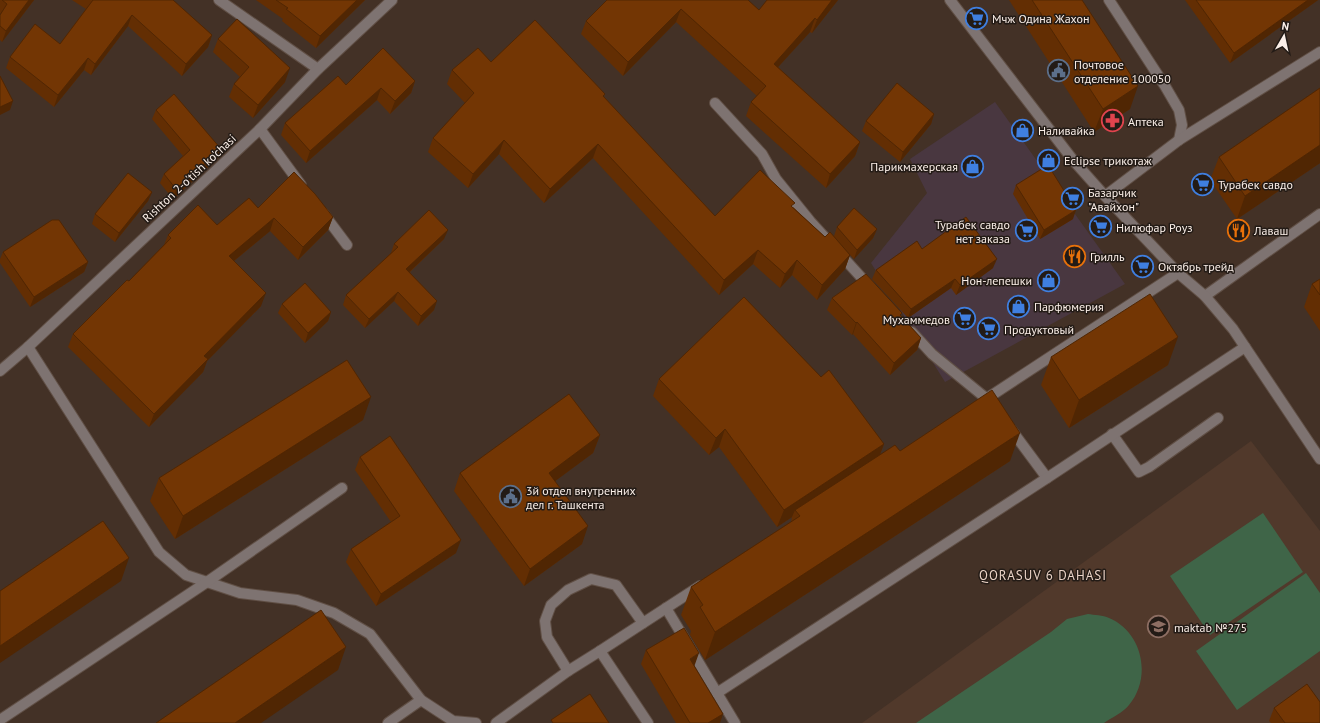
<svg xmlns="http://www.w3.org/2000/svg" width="1320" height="723" viewBox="0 0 1320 723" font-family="'PT Sans',sans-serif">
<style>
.commercial{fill:#493740}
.built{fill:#51392b}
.green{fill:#3f6548}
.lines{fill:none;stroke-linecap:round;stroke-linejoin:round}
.service-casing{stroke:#604f45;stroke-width:12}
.minor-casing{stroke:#604f45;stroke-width:12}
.tertiary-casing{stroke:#604f45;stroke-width:12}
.service{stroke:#7e7371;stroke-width:10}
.minor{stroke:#7e7371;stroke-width:10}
.tertiary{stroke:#7e7371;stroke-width:10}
.wall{fill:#632e03}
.shaded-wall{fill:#502603}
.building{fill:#733604;stroke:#502603}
.labels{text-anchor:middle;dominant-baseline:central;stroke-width:3;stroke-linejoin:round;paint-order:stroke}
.poi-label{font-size:12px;fill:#fbefe8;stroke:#231b16;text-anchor:start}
.street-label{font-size:12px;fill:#fbefe8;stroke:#231b16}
.neighbourhood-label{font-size:13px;letter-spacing:1px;fill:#ecd4c7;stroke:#231b16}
</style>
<rect width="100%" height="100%" fill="#433126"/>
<path class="commercial" d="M995 102 1125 284 945 382 871 263 927 193 910 159Z"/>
<path class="built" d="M1251 441 1320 531V723H862Z"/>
<g class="green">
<path d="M1263 513 1303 572 1210 635 1170 576Z"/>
<path d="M1306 573 1320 593V651L1237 710 1196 651Z"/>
<path d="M1088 614C1094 615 1103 615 1109 618 1143 632 1152 678 1129 705 1124 712 1111 718 1104 723H916L1051 632 1067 619Z"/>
</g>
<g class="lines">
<defs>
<g id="service">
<path d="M1109 0 1165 86 1179 110 1182 125 1179 140"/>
<path d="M715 103 762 154 776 179 810 221 870 287"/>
<path d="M260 129 301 185"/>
<path d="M323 213 347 245"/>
<path d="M1205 296 1320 214"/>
<path d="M912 332 932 354 987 399 991 405"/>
<path d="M28 347 159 552 186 575 240 593 297 600 334 613 370 634 421 700 453 721 476 723"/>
<path d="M1010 428 1047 478"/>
<path d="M1112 434 1139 472 1149 467 1218 418"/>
<path d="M666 608 735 723"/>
<path d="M568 671 547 637 545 621 551 605 568 590 591 579 616 585 643 623"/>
<path d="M717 693 1047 478 1245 347"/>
<path d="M0 720 207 582 342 488"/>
<path d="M496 723 568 671 600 651"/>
</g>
<g id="minor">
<path d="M219 0 318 69"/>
<path d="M950 0 1073 160 1105 196 1178 273 1205 296 1233 329 1320 459"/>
<path d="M1105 196 1179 140 1320 52"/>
<path d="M983 401 1178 273"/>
<path d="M388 723 421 700"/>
<path d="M648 723 600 651 700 586"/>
</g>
<path id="tertiary" d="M0 371 28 347 260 129 318 69 392 0"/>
</defs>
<use href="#service" class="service-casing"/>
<use href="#minor" class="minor-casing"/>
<use href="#tertiary" class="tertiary-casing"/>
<use href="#service" class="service"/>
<use href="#minor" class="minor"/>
<use href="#tertiary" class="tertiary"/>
</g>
<g class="wall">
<path d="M0 0H34L2 42 0 40V15L1 14 0 13Z"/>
<path d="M72 0H173L212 35 208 47 182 76 128 26 91 75 84 70 54 107 6 68 10 57 60 44 86 9Z"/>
<path d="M256 0H365L316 48 282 21 283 19Z"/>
<path d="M607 0 759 10 838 0 812 33 810 32 778 67 860 142 855 156 826 188 746 116 751 102 757 96 676 22 623 76 581 34 586 21Z"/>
<path d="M1009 0H1082L1130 109 1094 132Z"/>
<path d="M1185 0H1318L1230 63Z"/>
<path d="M218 39 285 82 253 118 229 97 234 84 240 77 213 52Z"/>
<path d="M491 62 605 94 604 97 715 216 793 207 825 237 834 236 837 227 877 229 873 238 854 259 850 255 845 269 817 300 792 275 780 288 753 264 719 295 593 158 544 203 499 154 468 188 428 152 433 138 465 103 447 84 452 70Z"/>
<path d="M415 81 411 93 390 114 377 100 306 163 281 135 285 123 346 85Z"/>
<path d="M1320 88V163L1237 219 1210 180 1219 157Z"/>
<path d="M156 110 221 149 217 159 173 199 160 183 164 174 183 156 152 119Z"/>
<path d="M934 114 931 124 900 162 862 131 866 121Z"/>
<path d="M1016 185 1073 219 1040 239 1013 194Z"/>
<path d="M152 192 148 201 115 242 92 224 95 214Z"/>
<path d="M258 208 333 217 328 230 298 260 270 231 234 261 261 306 207 361 203 372 149 427 68 347 73 334 129 281 164 245 168 235 217 225Z"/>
<path d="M444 239 410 272 434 310 418 326 394 301 365 328 343 305 346 295 391 253 394 244Z"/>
<path d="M922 249 993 268 956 295 951 288 908 318 872 279 876 270Z"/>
<path d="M3 252 88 262 84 272 30 307 0 263V259Z"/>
<path d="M1320 279V331L1304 307 1312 284Z"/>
<path d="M832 298 901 316 921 338 917 350 890 375 853 334 852 335 827 310Z"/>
<path d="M282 304 331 312 328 321 305 343 278 313Z"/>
<path d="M1051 357 1168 365 1069 428 1041 385Z"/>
<path d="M659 379 884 444 880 454 900 451 1010 461 705 660 690 635 691 631 681 615 691 587 791 522 792 517 777 527 719 447 709 455 653 396Z"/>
<path d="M363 420 175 539 150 501 159 478Z"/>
<path d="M600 435 593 453 555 481 582 544 524 586 454 491 460 473Z"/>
<path d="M360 457 456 553 376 606 346 562 351 549 391 522 355 470Z"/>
<path d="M646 650 694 667 720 723H676L641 664Z"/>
<path d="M1274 708 1320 723H1271L1269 721Z"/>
</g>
<g class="shaded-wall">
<path d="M29 0H34L2 42 6 31Z"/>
<path d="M357 0H365L316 48 320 36Z"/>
<path d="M832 0H838L812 33 817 20Z"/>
<path d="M1308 0H1318L1230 63 1234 53Z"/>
<path d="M681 9 676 22 623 76 628 62Z"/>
<path d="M132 15 128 26 91 75 95 64Z"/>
<path d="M815 18 810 32 769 77 774 64Z"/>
<path d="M212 35 208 47 182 76 186 64Z"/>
<path d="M88 58 84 70 54 107 58 95Z"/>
<path d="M290 68 285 82 253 118 258 105Z"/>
<path d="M415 81 411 93 390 114 395 101Z"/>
<path d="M1138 86 1130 109 1094 132 1103 109Z"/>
<path d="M381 88 377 100 306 163 310 151Z"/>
<path d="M13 101 10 110 0 115V107Z"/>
<path d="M934 114 931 124 900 162 903 152Z"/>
<path d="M504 140 499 154 468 188 473 174Z"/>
<path d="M860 142 855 156 826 188 830 174Z"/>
<path d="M598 144 593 158 544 203 550 189Z"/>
<path d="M1320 145V163L1237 219 1245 196Z"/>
<path d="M221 149 217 159 173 199 176 189Z"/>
<path d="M152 192 148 201 115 242 119 233Z"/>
<path d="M1076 210 1073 219 1040 239 1044 230Z"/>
<path d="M333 217 328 230 298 260 303 247Z"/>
<path d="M274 218 270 231 224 269 229 256Z"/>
<path d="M877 229 873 238 854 259 857 250Z"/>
<path d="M448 230 444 239 403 278 406 269Z"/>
<path d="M758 250 753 264 719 295 724 280Z"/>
<path d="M850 255 845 269 817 300 822 285Z"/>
<path d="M997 259 993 268 956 295 960 285Z"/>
<path d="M797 260 792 275 780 288 785 274Z"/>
<path d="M88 262 84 272 30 307 34 297Z"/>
<path d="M955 279 951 288 908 318 911 309Z"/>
<path d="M398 292 394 301 365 328 369 319Z"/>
<path d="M266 293 261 306 207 361 203 372 149 427 154 414 204 356Z"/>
<path d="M437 301 434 310 418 326 421 316Z"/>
<path d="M331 312 328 321 305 343 308 333Z"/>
<path d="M857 322 853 334 852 335 856 323Z"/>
<path d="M1178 337 1168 365 1069 428 1079 400Z"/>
<path d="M921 338 917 350 890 375 894 363Z"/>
<path d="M371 397 363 420 175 539 183 516Z"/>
<path d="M725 429 719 447 709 455 716 438Z"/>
<path d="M1020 433 1010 461 705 660 715 632Z"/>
<path d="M600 435 593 453 543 490 549 473Z"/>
<path d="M884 444 877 462 795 510 792 517 777 527 784 510Z"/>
<path d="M588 526 582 544 524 586 530 569Z"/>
<path d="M461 540 456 553 376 606 381 594Z"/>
<path d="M129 558 121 581 0 663V646Z"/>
<path d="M346 647 338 670 261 723H235Z"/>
<path d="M699 653 694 667 690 659Z"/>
<path d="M723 714 720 723H708Z"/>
</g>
<g class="building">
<path d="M2 0H29L6 31 0 26V15L7 4Z"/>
<path d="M93 0H173L212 35 186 64 132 15 95 64 88 58 58 95 10 57 35 24 60 44Z"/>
<path d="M276 0H357L320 36 286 9 288 8Z"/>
<path d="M607 0H748L759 10 767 0H832L817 20 815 18 774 64 860 142 830 174 751 102 766 86 681 9 628 62 586 21Z"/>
<path d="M1032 0H1082L1138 86 1103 109Z"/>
<path d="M1196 0H1308L1234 53Z"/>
<path d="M237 19 290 68 258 105 234 84 249 67 218 39Z"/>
<path d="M535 20 605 94 603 96 715 216 760 170 795 203 791 206 825 237 830 232 850 255 822 285 797 260 785 274 758 250 724 280 598 144 550 189 504 140 473 174 433 138 474 93 452 70 478 48 491 62Z"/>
<path d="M383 48 415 81 395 101 381 88 310 151 285 123 338 76 346 85Z"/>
<path d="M0 76 13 101 0 107Z"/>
<path d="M897 83 934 114 903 152 866 121Z"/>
<path d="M1320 88V145L1245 196 1219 157Z"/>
<path d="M174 94 221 149 176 189 164 174 190 150 156 110Z"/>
<path d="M1048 165 1076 210 1044 230 1016 185Z"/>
<path d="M294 172 315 194 333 217 303 247 274 218 229 256 266 293 204 356 208 359 154 414 73 334 127 280 129 281 171 238 168 235 198 205 217 225 249 198 258 208Z"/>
<path d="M128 173 152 192 119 233 95 214Z"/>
<path d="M854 208 877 229 857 250 837 227Z"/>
<path d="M429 210 448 230 406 269 437 301 421 316 398 292 369 319 346 295 398 247 394 244Z"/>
<path d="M966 217 997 259 960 285 955 279 911 309 876 270 917 241 922 249Z"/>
<path d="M52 220H59L88 262 34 297 3 252Z"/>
<path d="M866 274 902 313 900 315 921 338 894 363 857 322 856 323 832 298Z"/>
<path d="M1320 279V295L1312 284Z"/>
<path d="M305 283 331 312 308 333 282 304Z"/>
<path d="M1150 294 1178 337 1079 400 1051 357Z"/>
<path d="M744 297 821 377 829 370 884 444 784 510 725 429 716 438 659 379Z"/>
<path d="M347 360 371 397 183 516 159 478Z"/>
<path d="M992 390 1020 433 715 632 700 607 703 605 691 587 800 516 795 510 895 445 900 451Z"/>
<path d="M569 394 600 435 549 473 588 526 530 569 460 473Z"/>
<path d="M390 436 461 540 381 594 351 549 400 516 360 457Z"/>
<path d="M103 521 129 558 0 646V591Z"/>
<path d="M321 610 346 647 235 723H156Z"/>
<path d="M684 628 699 653 690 659 723 714 708 723H690L646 650Z"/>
<path d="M1307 684 1320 702V723H1285L1274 708Z"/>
<path d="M590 694 609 723H553L551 720Z"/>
</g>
<defs>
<symbol id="supermarket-ring" viewBox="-11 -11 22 22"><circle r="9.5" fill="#231b16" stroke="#3f7fe0" stroke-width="1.5"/><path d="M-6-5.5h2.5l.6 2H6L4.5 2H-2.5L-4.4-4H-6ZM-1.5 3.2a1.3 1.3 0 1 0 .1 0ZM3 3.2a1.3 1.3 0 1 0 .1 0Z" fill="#3f7fe0"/></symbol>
<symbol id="civic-ring" viewBox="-11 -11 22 22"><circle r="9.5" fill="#231b16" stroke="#5c6f8a" stroke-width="1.5"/><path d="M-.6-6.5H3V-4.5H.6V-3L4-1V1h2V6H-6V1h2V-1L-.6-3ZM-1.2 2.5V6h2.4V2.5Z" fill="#5c6f8a"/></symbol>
<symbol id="pharmacy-ring" viewBox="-11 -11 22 22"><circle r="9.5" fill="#231b16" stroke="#e0444e" stroke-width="1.5"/><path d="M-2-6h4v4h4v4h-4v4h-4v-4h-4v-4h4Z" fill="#e0444e"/></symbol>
<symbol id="shop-ring" viewBox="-11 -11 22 22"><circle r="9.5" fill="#231b16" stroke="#3f7fe0" stroke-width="1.5"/><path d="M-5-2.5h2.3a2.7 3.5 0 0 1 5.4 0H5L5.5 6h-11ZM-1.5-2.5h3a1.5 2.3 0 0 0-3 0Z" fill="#3f7fe0"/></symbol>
<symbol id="restaurant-ring" viewBox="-11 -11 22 22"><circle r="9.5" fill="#231b16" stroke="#e8710a" stroke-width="1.5"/><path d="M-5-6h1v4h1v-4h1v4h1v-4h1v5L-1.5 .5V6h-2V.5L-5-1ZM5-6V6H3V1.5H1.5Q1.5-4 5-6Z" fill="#e8710a"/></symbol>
<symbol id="school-ring" viewBox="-11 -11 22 22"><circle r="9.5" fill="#231b16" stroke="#8d6e63" stroke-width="1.5"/><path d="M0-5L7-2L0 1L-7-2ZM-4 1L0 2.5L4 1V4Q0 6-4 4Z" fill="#8d6e63"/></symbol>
</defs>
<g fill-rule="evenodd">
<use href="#supermarket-ring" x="964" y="6" width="25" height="25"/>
<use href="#civic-ring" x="1046" y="58" width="25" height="25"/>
<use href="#pharmacy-ring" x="1100" y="108" width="25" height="25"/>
<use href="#shop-ring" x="1010" y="118" width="25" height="25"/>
<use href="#shop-ring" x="1036" y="148" width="25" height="25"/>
<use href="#shop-ring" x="960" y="154" width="25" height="25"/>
<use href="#supermarket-ring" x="1190" y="172" width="25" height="25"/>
<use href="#supermarket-ring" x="1060" y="186" width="25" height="25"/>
<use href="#supermarket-ring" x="1088" y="214" width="25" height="25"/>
<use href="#restaurant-ring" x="1226" y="218" width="25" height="25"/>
<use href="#supermarket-ring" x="1014" y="218" width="25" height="25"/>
<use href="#restaurant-ring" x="1062" y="244" width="25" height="25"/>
<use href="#supermarket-ring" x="1130" y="254" width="25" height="25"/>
<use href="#shop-ring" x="1036" y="268" width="25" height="25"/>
<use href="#shop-ring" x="1006" y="294" width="25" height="25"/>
<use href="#supermarket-ring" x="952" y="306" width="25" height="25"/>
<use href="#supermarket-ring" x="976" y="316" width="25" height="25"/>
<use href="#civic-ring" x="498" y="484" width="25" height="25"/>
<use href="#school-ring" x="1146" y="614" width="25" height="25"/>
</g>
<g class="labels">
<g class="poi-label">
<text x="992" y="18">Мчж Одина Жахон</text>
<text x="1074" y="64">Почтовое<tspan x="1074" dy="14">отделение 100050</tspan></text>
<text x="1128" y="121">Аптека</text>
<text x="1038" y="130">Наливайка</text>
<text x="1064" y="160">Eclipse трикотаж</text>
<text x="958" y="166" text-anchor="end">Парикмахерская</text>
<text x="1218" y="184">Турабек савдо</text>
<text x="1088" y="192">Базарчик<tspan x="1088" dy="14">"Авайхон"</tspan></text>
<text x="1010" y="224" text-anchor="end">Турабек савдо<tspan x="1010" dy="14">нет заказа</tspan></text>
<text x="1116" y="227">Нилюфар Роуз</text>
<text x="1254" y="230">Лаваш</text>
<text x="1090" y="256">Грилль</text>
<text x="1158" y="266">Октябрь трейд</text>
<text x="1032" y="280" text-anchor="end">Нон-лепешки</text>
<text x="1034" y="306">Парфюмерия</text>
<text x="950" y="319" text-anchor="end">Мухаммедов</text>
<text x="1004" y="329">Продуктовый</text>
<text x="526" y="490">3й отдел внутренних<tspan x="526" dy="14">дел г. Ташкента</tspan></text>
<text x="1174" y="627">maktab №275</text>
</g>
<g class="street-label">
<text transform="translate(189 178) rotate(-43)">Rishton 2-o'tish ko'chasi</text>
</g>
<g class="neighbourhood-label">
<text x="1043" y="575">QORASUV 6 DAHASI</text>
</g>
</g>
<g transform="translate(1284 36) rotate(9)" stroke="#231b16" stroke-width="3" paint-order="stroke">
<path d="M0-3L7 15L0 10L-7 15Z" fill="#fbefe8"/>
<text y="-6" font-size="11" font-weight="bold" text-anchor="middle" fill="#fbefe8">N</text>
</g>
</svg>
